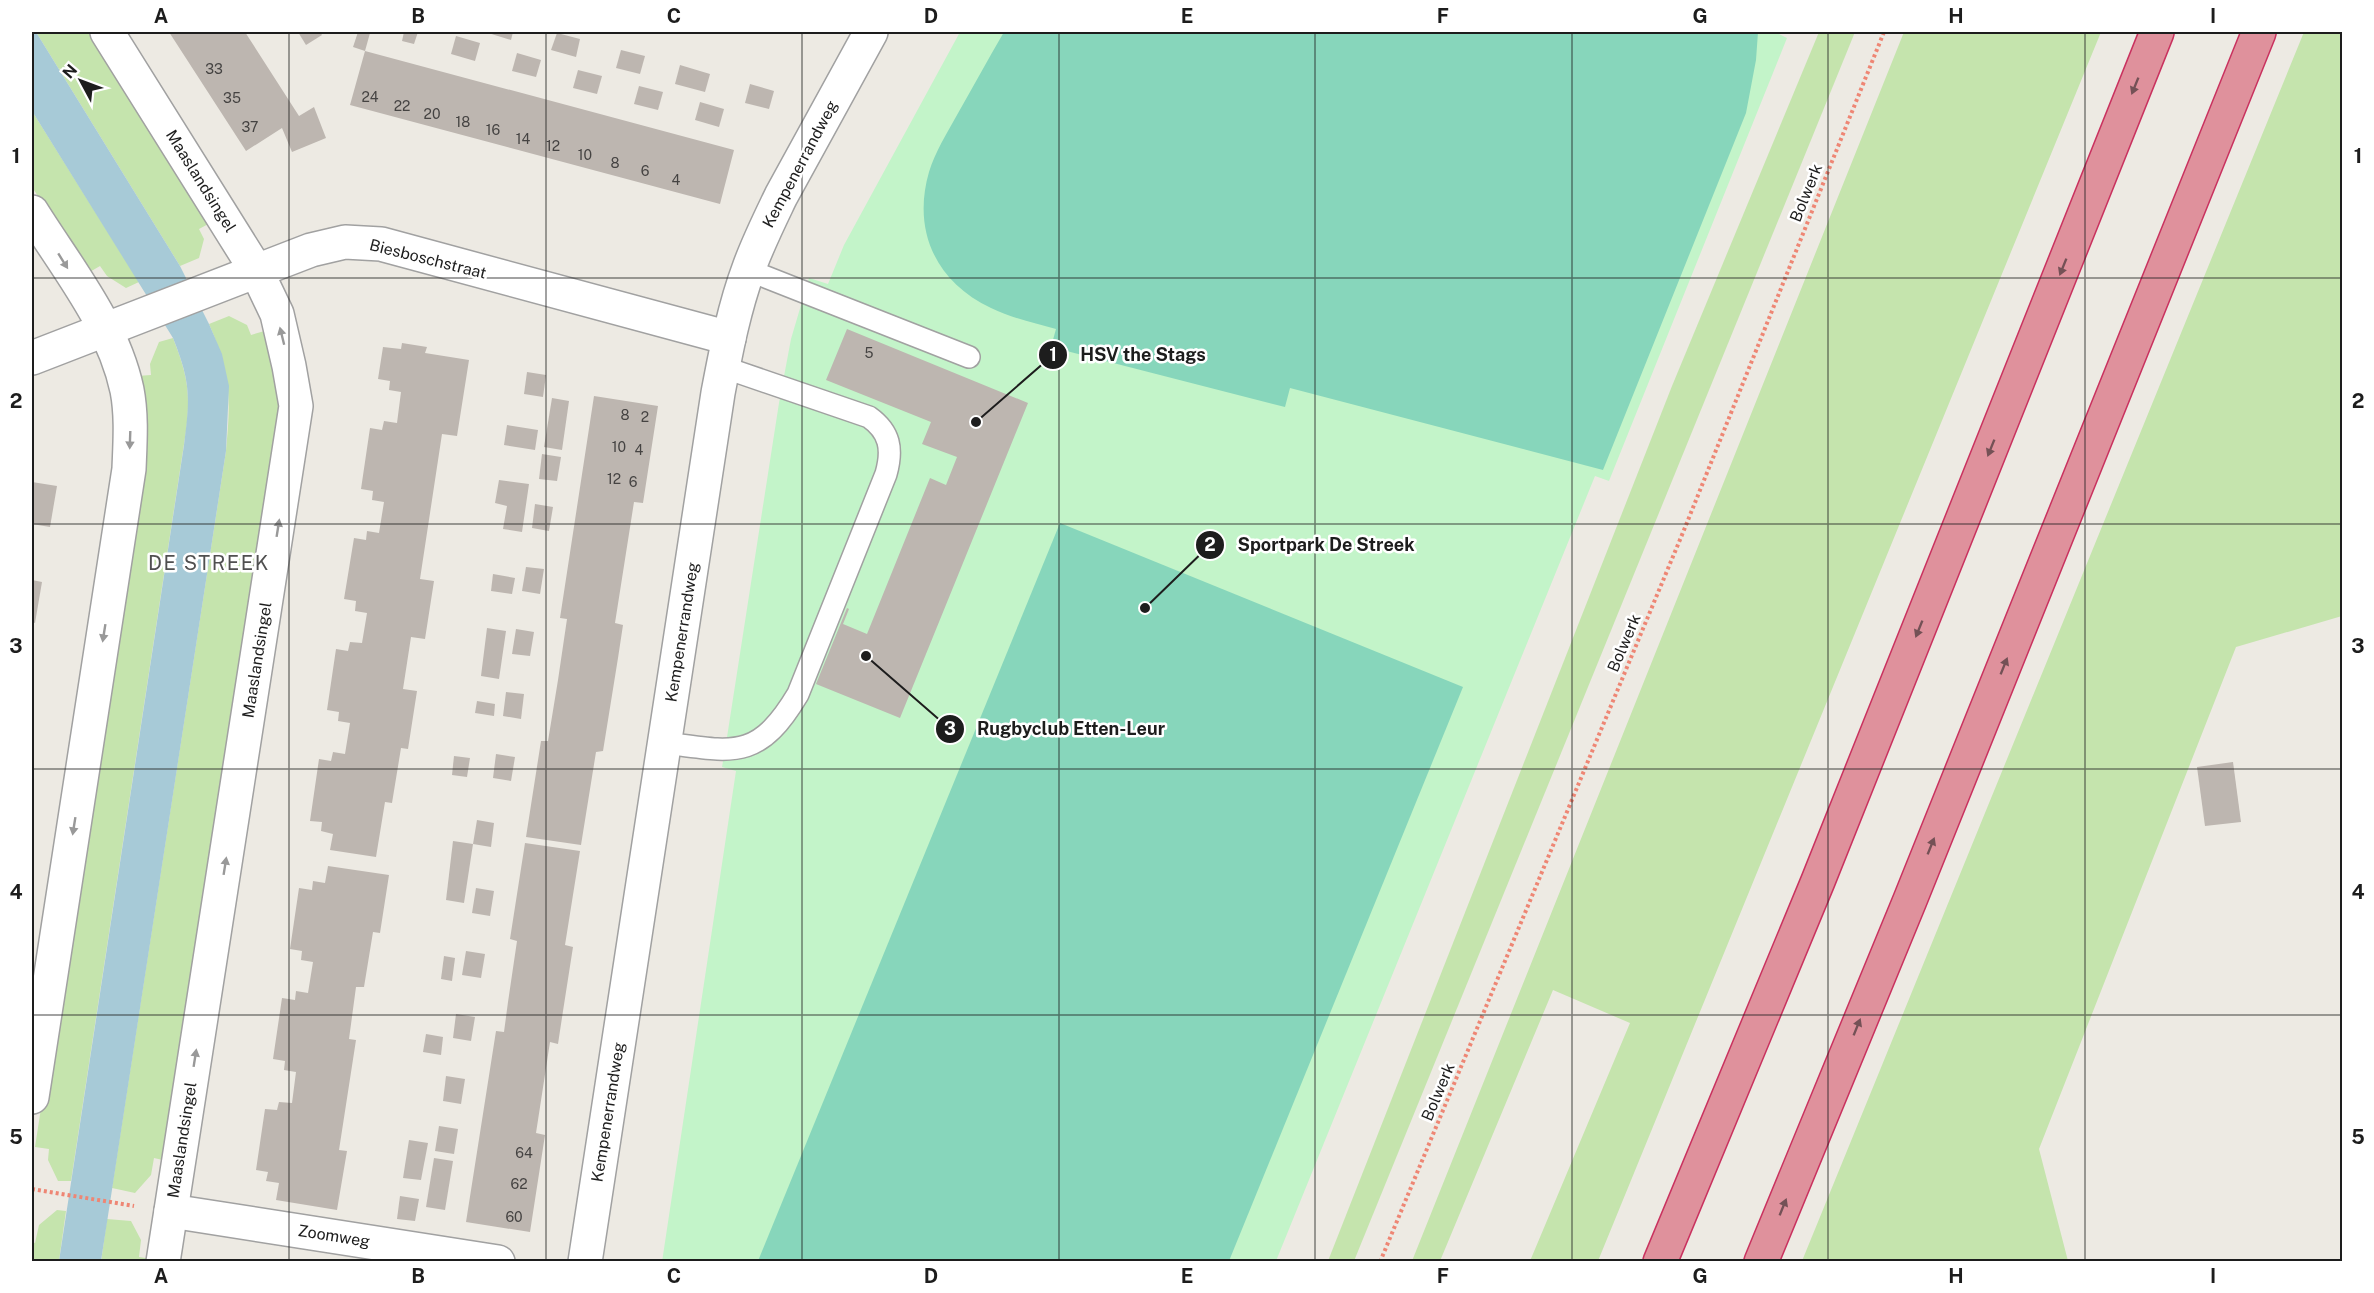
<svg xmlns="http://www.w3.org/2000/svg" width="2374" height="1293" viewBox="0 0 2374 1293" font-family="'Public Sans',sans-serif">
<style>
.grass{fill:#c5e4ad}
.park{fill:#c3f4c9}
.pitch{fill:#87d6bb}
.water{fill:#a7cad7}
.building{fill:#bdb6b0}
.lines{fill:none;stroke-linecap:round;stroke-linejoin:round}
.lane-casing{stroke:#a1a1a1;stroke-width:24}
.street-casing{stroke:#a1a1a1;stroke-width:36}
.highway-casing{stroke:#c9325f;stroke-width:36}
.path{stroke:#ee8674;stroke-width:4;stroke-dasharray:3 3;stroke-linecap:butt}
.lane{stroke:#fff;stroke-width:21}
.street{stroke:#fff;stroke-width:33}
.highway{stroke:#df919c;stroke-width:33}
.oneway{fill:#745156}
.oneway2{fill:#999}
.grid{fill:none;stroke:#1d1d1d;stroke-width:1.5;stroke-opacity:0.55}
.labels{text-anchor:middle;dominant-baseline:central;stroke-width:5;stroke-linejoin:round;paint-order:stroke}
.number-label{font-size:14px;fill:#454342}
.street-label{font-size:16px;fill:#1d1d1d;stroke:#fff}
.quarter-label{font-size:20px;letter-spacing:1.5px;fill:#505050;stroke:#fff}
.leader{fill:none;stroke:#1d1d1d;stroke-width:2}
.callout-dot{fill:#1d1d1d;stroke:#fff;stroke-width:2}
.mark-label{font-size:18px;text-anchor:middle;font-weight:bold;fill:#fff}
.callout-label{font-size:18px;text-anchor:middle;font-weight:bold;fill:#1d1d1d;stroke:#fff;stroke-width:5;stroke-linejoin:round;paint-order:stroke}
.neatline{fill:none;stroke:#1d1d1d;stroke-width:2}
.grid-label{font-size:20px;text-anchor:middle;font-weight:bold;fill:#1d1d1d}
</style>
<rect width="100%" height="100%" fill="#edeae3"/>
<g class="grass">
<path d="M36 32H89L212 222 199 229 204 239 199 258 180 266Z"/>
<path d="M1819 32H1855L1354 1261H1328L1672 386Z"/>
<path d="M1904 32H2101L1598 1261H1530L1630 1023 1553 990 1440 1261H1412Z"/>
<path d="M2304 32H2342V616L2236 647 2039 1149 2068 1261H1802Z"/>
<path d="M32 111 139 282 126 288 107 276 100 266 88 273 32 187Z"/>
<path d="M229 316 247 325 251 335 268 330 284 400 167 1161 154 1158 151 1175 135 1193 112 1188 226 451C231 397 231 375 209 324Z"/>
<path d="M173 338C187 374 191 392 186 431L71 1181H58L48 1160 49 1149 35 1147 138 481 137 376 151 375 150 364 159 342Z"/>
<path d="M57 1210 66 1211 59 1261H32V1242L35 1243 39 1225Z"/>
<path d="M107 1219 131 1221 141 1240 139 1257 152 1259V1262H101Z"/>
</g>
<path class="park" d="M960 32H1775L1787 38 1609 481 1595 476 1276 1261 662 1262 736 771 722 767 725 750 779 403 791 339 809 278 828 284 844 245Z"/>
<g class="pitch">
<path d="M1004 32H1758L1756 60 1746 113 1603 470 1290 388 1285 407 1051 347 1056 329C1034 323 1012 318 991 308 936 282 912 231 929 172 935 152 947 133 957 115 973 87 988 59 1004 32Z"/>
<path d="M1060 523 1463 687 1229 1261H758Z"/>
</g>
<path class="water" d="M32 32H36L180 266 209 324 222 354 229 386 226 451 101 1261H59L184 445C190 398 191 383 173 338L32 111Z"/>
<g class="building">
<path d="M169 32H245L299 116 314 107 326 138 292 152 282 128 246 151Z"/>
<path d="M298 32H320L322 35 306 45Z"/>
<path d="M358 32 370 33 365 51 734 150 720 204 350 105 365 51 353 47Z"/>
<path d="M404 32H418L414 44 402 41Z"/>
<path d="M485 32H513L511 40Z"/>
<path d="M557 33 580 39 576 57 551 50Z"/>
<path d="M456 36 480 43 475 61 451 54Z"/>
<path d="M621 50 645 56 640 74 616 68Z"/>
<path d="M517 53 541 60 536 77 512 71Z"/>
<path d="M680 65 710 74 705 92 675 84Z"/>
<path d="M578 70 602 76 597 94 573 88Z"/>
<path d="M750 84 774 91 769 109 745 103Z"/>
<path d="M639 86 663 92 658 110 634 104Z"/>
<path d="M700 102 724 109 719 127 695 120Z"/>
<path d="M847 329 1028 403 900 718 816 684 847 608 849 609 843 624 867 634 930 478 946 485 957 457 922 444 931 422 826 380Z"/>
<path d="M402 343 427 347 425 353 469 360 457 436 442 434 420 579 434 581 425 639 411 637 403 689 417 691 408 749 401 748 392 803 385 802 376 857 330 850 333 834 321 831 322 822 310 821 319 759 331 761 333 752 345 754 350 723 338 721 339 712 327 710 336 649 348 651 350 642 362 643 367 613 355 611 356 601 344 599 354 538 366 540 367 531 379 533 384 502 372 500 373 491 361 489 370 428 382 430 384 421 397 423 401 392 389 390 390 381 378 379 383 347 401 349Z"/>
<path d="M527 372 546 375 543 397 524 394Z"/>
<path d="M594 396 658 406 643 503 634 502 615 623 623 625 618 658 603 751 596 752 581 845 526 837 541 741H548L558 680 567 619 560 618Z"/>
<path d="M552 398 569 401 562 450 544 447Z"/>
<path d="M507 425 538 430 535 450 504 445Z"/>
<path d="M542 454 561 457 557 481 539 479Z"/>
<path d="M499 480 529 484 522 532 503 529 507 506 495 503Z"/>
<path d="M32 482 57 486 50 527 32 524Z"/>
<path d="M535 504 553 507 549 531 532 528Z"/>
<path d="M526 567 544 569 540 594 522 591Z"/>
<path d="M493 574 515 578 512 594 491 591Z"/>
<path d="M32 580 42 582 35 623 32 622Z"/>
<path d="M487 628 506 631 499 679 481 676Z"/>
<path d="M516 629 534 632 530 656 512 654Z"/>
<path d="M506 692 524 694 521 719 503 716Z"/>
<path d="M477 701 495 704 494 716 475 713Z"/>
<path d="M496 754 515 757 511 781 493 778Z"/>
<path d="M454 756 470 758 467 777 452 775Z"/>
<path d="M2233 762 2241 822 2205 826 2197 767Z"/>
<path d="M477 820 494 823 491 847 473 844Z"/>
<path d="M453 841 473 844 464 903 446 900Z"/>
<path d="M525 843 580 851 565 945 573 947 563 1011 558 1044 550 1042 536 1133 545 1135 530 1232 466 1222 496 1031 504 1032 508 1002 517 941 510 939Z"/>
<path d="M328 866 389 875 380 933 373 932 364 987H356L349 1039 356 1040 339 1150 347 1151 337 1210 276 1200 279 1183 266 1181 268 1172 256 1170 265 1109 277 1110 279 1102 292 1103 296 1072 284 1070 285 1061 273 1059 282 998 295 1000 296 991 308 993 313 962 301 960 302 951 290 949 299 888 312 890 313 881 325 883Z"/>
<path d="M476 888 494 891 490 916 472 913Z"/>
<path d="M466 951 485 954 481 978 462 975Z"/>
<path d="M444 956 455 958 452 981 441 979Z"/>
<path d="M456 1014 475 1017 471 1041 453 1038Z"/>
<path d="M426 1034 443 1037 441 1055 423 1052Z"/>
<path d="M446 1076 465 1079 461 1104 443 1101Z"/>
<path d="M439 1126 458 1129 454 1154 435 1151Z"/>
<path d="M409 1140 428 1143 421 1180 403 1178Z"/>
<path d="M434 1158 453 1161 445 1210 426 1207Z"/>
<path d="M400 1196 419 1199 415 1221 397 1219Z"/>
</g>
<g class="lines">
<defs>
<g id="lane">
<path d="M748 270 969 357"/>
<path d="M665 743C734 752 758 761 798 694L886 474C893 449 890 432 869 417L723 367"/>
</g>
<g id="street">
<path d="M107 32 256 270 277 314 289 366 296 406 163 1262"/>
<path d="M32 212C67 268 113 324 127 390 132 416 130 443 129 469L32 1097"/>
<path d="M32 358 311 250 345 242 381 244 729 338"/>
<path d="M171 1211 498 1262"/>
<path d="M585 1262 718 393C726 351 734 308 749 268 758 243 770 219 781 196L871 32"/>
</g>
<g id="highway">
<path d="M1660 1262 1818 881 2157 32"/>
<path d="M1761 1262 1910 900 2259 32"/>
</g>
</defs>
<use href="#lane" class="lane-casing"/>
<use href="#street" class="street-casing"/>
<use href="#highway" class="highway-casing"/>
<g class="path">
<path d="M32 1189 134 1206"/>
<path d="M1380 1262 1684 530 1884 32"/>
</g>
<use href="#lane" class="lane"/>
<use href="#street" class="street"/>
<use href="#highway" class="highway"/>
</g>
<defs><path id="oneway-solid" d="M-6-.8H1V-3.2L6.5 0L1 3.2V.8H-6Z" transform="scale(1.5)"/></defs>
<g class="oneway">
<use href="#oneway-solid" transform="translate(2135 86) rotate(112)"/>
<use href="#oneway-solid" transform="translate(2063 267) rotate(112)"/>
<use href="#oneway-solid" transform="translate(1991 448) rotate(112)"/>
<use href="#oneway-solid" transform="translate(1919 629) rotate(112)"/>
<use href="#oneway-solid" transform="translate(2004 666) rotate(-68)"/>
<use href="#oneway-solid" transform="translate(1931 846) rotate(-68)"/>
<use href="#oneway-solid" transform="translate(1857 1027) rotate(-68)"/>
<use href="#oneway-solid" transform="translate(1783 1207) rotate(-68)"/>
</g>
<g class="oneway2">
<use href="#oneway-solid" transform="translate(63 261) rotate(58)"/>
<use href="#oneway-solid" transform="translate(282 336) rotate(-104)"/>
<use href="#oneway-solid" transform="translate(130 440) rotate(92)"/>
<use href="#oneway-solid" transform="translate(278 528) rotate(-81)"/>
<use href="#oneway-solid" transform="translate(104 633) rotate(99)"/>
<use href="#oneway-solid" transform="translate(74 826) rotate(99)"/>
<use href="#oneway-solid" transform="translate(225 866) rotate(-81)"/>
<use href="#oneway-solid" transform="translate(195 1058) rotate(-81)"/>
</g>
<path class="grid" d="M289 32V1262M546 32V1262M802 32V1262M1059 32V1262M1315 32V1262M1572 32V1262M1828 32V1262M2085 32V1262M32 278H2342M32 524H2342M32 769H2342M32 1015H2342"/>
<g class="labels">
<g class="number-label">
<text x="214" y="69">33</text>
<text x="370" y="97">24</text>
<text x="232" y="98">35</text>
<text x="402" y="106">22</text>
<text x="432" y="114">20</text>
<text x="463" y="122">18</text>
<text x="250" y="127">37</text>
<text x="493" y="130">16</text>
<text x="523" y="139">14</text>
<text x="553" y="146">12</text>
<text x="585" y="155">10</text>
<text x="615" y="163">8</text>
<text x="645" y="171">6</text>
<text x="676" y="180">4</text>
<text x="869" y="353">5</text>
<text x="625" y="415">8</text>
<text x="645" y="417">2</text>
<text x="619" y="447">10</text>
<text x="639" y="450">4</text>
<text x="614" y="479">12</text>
<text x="633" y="482">6</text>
<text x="524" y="1153">64</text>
<text x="519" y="1184">62</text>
<text x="514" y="1217">60</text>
</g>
<g class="street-label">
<text transform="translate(800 164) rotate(-62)">Kempenerrandweg</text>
<text transform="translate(201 181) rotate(58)">Maaslandsingel</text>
<text transform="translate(1806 193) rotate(-68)">Bolwerk</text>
<text transform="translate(428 259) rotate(14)">Biesboschstraat</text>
<text transform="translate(682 632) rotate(-81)">Kempenerrandweg</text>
<text transform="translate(1624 643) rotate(-67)">Bolwerk</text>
<text transform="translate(257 660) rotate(-81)">Maaslandsingel</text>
<text transform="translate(1438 1092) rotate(-67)">Bolwerk</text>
<text transform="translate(608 1112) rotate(-81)">Kempenerrandweg</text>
<text transform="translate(182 1140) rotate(-81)">Maaslandsingel</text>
<text transform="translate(334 1236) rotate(9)">Zoomweg</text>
</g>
<g class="quarter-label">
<text x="209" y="563">DE STREEK</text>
</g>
</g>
<path class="leader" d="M976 422L1053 355M1145 608L1210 545M866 656L950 729"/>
<g class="callout-dot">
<circle cx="976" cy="422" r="6"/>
<circle cx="1145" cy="608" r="6"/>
<circle cx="866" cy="656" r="6"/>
<circle cx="1053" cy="355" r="15"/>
<circle cx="1210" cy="545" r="15"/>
<circle cx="950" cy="729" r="15"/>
</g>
<g class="mark-label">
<text x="1053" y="361">1</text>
<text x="1210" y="551">2</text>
<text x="950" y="735">3</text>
</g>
<g class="callout-label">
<text x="1143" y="361">HSV the Stags</text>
<text x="1326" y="551">Sportpark De Streek</text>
<text x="1071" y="735">Rugbyclub Etten-Leur</text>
</g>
<rect width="2374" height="1293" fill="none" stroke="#ffffff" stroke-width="66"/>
<g transform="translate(81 81) rotate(311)" stroke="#ffffff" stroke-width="4.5" paint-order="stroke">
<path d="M0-4.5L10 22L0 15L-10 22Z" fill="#1d1d1d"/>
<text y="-9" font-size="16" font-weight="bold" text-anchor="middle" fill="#1d1d1d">N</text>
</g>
<rect x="33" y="33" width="2308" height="1227" class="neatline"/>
<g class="grid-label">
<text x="161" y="23">A</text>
<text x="418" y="23">B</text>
<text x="674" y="23">C</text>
<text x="931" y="23">D</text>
<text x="1187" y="23">E</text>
<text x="1443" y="23">F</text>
<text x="1700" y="23">G</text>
<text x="1956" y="23">H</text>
<text x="2213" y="23">I</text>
<text x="16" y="163">1</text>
<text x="2358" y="163">1</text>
<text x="16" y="408">2</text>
<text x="2358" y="408">2</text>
<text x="16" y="653">3</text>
<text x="2358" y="653">3</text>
<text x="16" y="899">4</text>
<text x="2358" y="899">4</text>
<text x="16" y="1144">5</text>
<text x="2358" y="1144">5</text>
<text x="161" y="1283">A</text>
<text x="418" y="1283">B</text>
<text x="674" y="1283">C</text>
<text x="931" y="1283">D</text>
<text x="1187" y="1283">E</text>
<text x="1443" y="1283">F</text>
<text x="1700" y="1283">G</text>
<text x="1956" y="1283">H</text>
<text x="2213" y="1283">I</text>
</g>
</svg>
